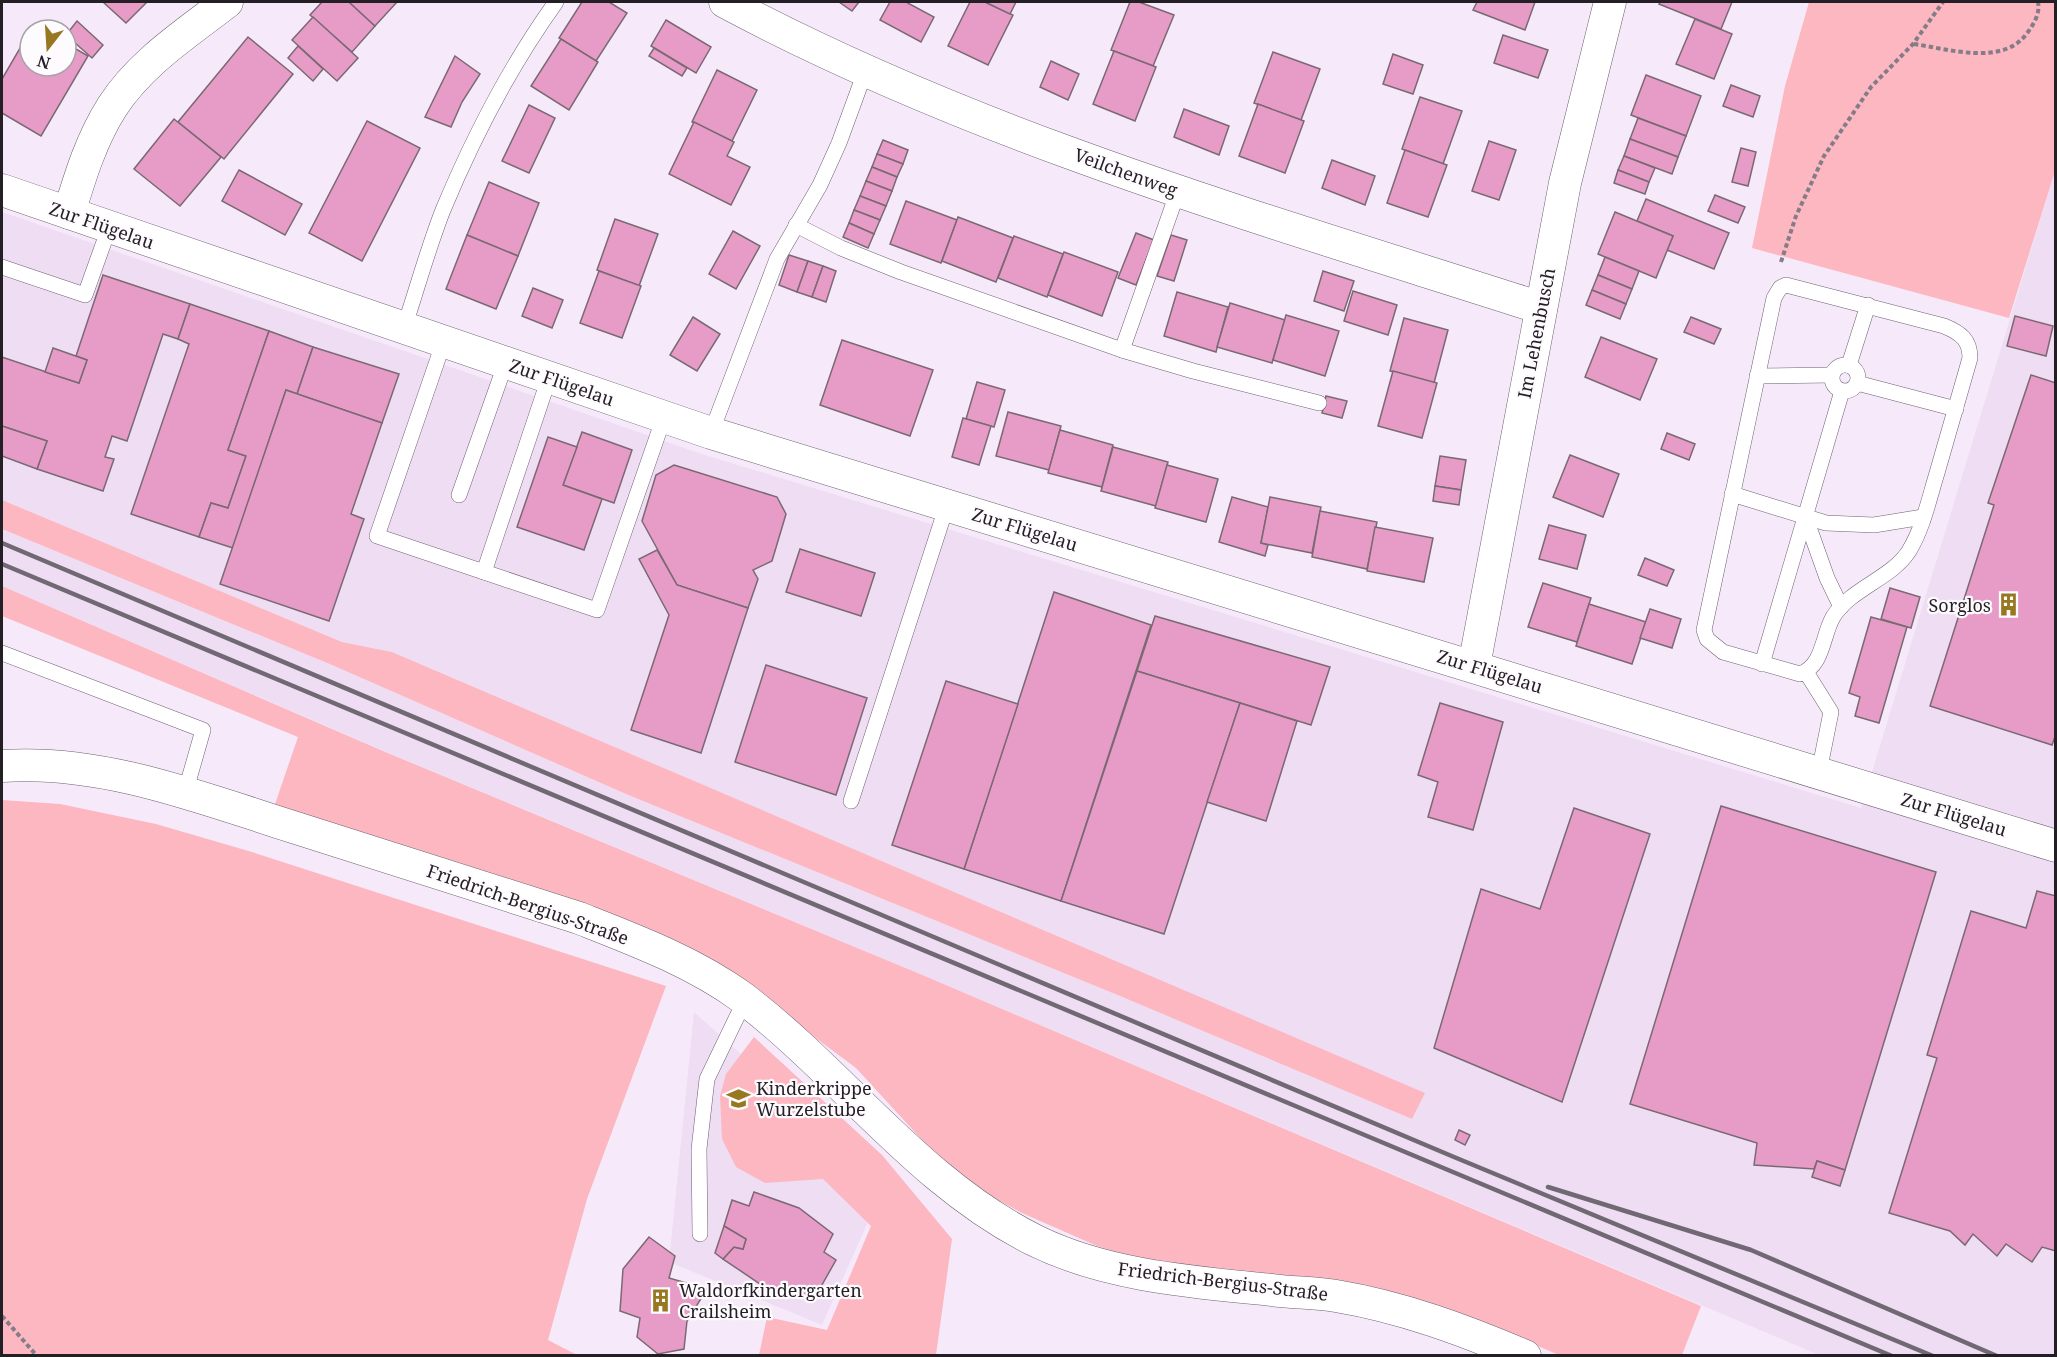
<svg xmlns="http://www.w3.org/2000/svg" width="2057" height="1357" viewBox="0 0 2057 1357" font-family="'Noto Serif',serif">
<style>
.built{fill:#efddf4}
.green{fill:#fcb7c1}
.building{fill:#e79cc8;stroke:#7a6972;stroke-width:1.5}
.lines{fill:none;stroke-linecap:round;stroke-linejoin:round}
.lane-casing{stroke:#6d6270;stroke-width:16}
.street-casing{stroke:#6d6270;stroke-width:33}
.path{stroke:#847c87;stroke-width:4;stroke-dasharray:4.5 3;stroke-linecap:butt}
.lane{stroke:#fff;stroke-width:15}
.street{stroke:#fff;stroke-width:32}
.rail{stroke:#706872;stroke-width:4.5}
.labels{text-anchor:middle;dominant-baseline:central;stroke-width:4.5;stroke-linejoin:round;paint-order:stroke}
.street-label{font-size:18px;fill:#241f25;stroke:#fefbfe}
.poi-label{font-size:18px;fill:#241f25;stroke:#fefbfe;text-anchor:start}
</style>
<rect width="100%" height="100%" fill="#f6eafa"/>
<g class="built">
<path d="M2055 171V1355H1819L920 974 384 751 2 586V529L332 665 626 794 1120 996 1412 1119 1424 1093 392 652 342 642 2 500V212L702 454 1861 808Z"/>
<path d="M694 1012 885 1184 822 1325 669 1262Z"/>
</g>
<g class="green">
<path d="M1809 2H2055V171L2009 318 1752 248 1785 86Z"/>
<path d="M2 500 342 642 392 652 1425 1093 1412 1119 1120 996 626 794 332 665 2 529Z"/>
<path d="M2 586 383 751 920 974 1701 1306 1682 1355H1559L1483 1323 1139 1259 1097 1246 1022 1213 957 1178 856 1068 754 992 274 807 298 737 2 616Z"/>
<path d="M2 800 60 804 156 824 252 852 666 986 587 1199 548 1340 577 1355H2Z"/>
<path d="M754 1037 882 1155 952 1239 936 1355H759L767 1317 827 1330 871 1226 823 1179 765 1183 736 1167 722 1139 720 1096 726 1074Z"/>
</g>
<g class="building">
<path d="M103 2H147L126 23Z"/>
<path d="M322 2H349L375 26 352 52 310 15Z"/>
<path d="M349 2H397L375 26Z"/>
<path d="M582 2H609L627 13 596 61 559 38Z"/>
<path d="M839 2H859L852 11Z"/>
<path d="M890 2H906L934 17 921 42 880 20Z"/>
<path d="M970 2H985L1013 15 988 65 948 46Z"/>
<path d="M985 2H1016L1010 14Z"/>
<path d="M1130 2H1139L1174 15 1153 66 1111 50Z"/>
<path d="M1477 2H1535L1525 30 1473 10Z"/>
<path d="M1660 2H1732L1721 29 1659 4Z"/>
<path d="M313 17 358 58 337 81 292 40Z"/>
<path d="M1695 19 1732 34 1714 79 1676 64Z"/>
<path d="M666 20 711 47 696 73 651 46Z"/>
<path d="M77 21 103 45 92 58 66 35Z"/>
<path d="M30 31V66H66V43L88 56 41 136 2 113V79Z"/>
<path d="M1503 35 1548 50 1538 78 1494 63Z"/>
<path d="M248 37 293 74 224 159 178 122Z"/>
<path d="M561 39 598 62 569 110 531 86Z"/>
<path d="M298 46 323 69 313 81 288 58Z"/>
<path d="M654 48 687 68 682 76 649 56Z"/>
<path d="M1114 51 1156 67 1135 121 1093 104Z"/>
<path d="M1273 52 1320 69 1301 120 1254 103Z"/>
<path d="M1393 54 1423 65 1413 94 1383 84Z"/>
<path d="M455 56 480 74 462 102 451 127 425 117Z"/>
<path d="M1051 61 1079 74 1068 100 1040 87Z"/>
<path d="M717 70 757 90 732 141 692 122Z"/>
<path d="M1646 75 1701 96 1686 136 1631 115Z"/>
<path d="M1731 85 1760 96 1753 117 1723 106Z"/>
<path d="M1420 97 1462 111 1443 164 1402 149Z"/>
<path d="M1258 104 1304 121 1285 173 1239 156Z"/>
<path d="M529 105 555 118 529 173 502 161Z"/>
<path d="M1184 109 1229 126 1219 155 1174 137Z"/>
<path d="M1638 118 1686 136 1678 157 1630 139Z"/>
<path d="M174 119 221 157 180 206 134 169Z"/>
<path d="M367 121 420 148 362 261 309 233Z"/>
<path d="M694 122 734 142 727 156 750 167 731 205 669 174Z"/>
<path d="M1630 139 1678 157 1672 174 1624 156Z"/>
<path d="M883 140 908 150 903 164 877 154Z"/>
<path d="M1489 141 1516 150 1499 200 1472 191Z"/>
<path d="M1741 148 1756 152 1748 186 1732 182Z"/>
<path d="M1405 150 1447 165 1428 217 1387 203Z"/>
<path d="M877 154 903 164 897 177 872 167Z"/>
<path d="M1624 156 1655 168 1649 182 1618 170Z"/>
<path d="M1332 160 1375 176 1365 205 1322 188Z"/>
<path d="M872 167 897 177 892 191 866 181Z"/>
<path d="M239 170 302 204 285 235 222 201Z"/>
<path d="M1618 170 1649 182 1645 194 1614 183Z"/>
<path d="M866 181 892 191 886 206 860 196Z"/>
<path d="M489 182 539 203 518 256 467 235Z"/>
<path d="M1715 195 1745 207 1738 223 1708 211Z"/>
<path d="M860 196 886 206 880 220 854 210Z"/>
<path d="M1646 199 1729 233 1714 269 1667 250 1673 236 1637 221Z"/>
<path d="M906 201 957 220 941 263 890 244Z"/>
<path d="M854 210 880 220 874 234 849 223Z"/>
<path d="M1615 212 1673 236 1656 278 1598 254Z"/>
<path d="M958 217 1013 238 996 282 942 261Z"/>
<path d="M615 219 658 234 639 286 597 270Z"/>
<path d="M849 223 874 234 868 248 843 237Z"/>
<path d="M733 231 760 246 736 289 709 274Z"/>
<path d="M1136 233 1154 240 1136 285 1118 278Z"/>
<path d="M467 235 518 256 496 309 446 289Z"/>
<path d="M1171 235 1187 240 1174 281 1157 276Z"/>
<path d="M1014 236 1063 254 1047 297 998 278Z"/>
<path d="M1064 252 1118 272 1102 316 1048 295Z"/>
<path d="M789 255 808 261 797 292 779 285Z"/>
<path d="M1605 257 1639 271 1632 289 1598 275Z"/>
<path d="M808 261 823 266 812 297 797 292Z"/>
<path d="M823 266 836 271 826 302 812 297Z"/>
<path d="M599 271 641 286 622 338 580 323Z"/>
<path d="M1323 271 1354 281 1344 311 1314 301Z"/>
<path d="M103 275 190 304 178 339 163 334 127 441 112 436 105 457 114 459 103 491 37 469 47 441 2 426V357L79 383 87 360 76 356Z"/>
<path d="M1598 275 1632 289 1626 304 1592 290Z"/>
<path d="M533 288 563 300 552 328 522 316Z"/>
<path d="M1592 290 1626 304 1620 319 1586 305Z"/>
<path d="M1353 291 1397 305 1388 335 1344 321Z"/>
<path d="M1177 292 1228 307 1216 352 1164 336Z"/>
<path d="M1230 303 1285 320 1272 363 1217 347Z"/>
<path d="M190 304 269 331 228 450 246 456 228 508 211 503 199 537 131 514 189 344 178 339Z"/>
<path d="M1286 315 1339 331 1325 376 1273 360Z"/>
<path d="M2015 316 2053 326 2046 356 2007 346Z"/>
<path d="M693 317 720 334 697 371 670 355Z"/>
<path d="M1691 317 1721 329 1714 344 1684 332Z"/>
<path d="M1404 318 1448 330 1434 383 1390 371Z"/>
<path d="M269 331 313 347 297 394 286 390 233 548 199 537 211 503 228 508 246 456 228 450Z"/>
<path d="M1601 337 1657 359 1640 400 1585 377Z"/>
<path d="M842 340 933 370 910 436 820 405Z"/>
<path d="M313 347 399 374 382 423 297 394Z"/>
<path d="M53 348 87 360 79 383 45 372Z"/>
<path d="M1393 371 1437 383 1422 438 1378 426Z"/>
<path d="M2031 375 2056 383V734L2052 745 1930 706 1994 505 1988 503Z"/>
<path d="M977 382 1005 390 994 427 966 419Z"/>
<path d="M286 390 382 423 351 514 364 519 329 621 220 584Z"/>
<path d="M1326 396 1347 401 1342 418 1322 413Z"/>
<path d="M1008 412 1061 426 1049 470 996 456Z"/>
<path d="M963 418 991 426 979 465 952 457Z"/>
<path d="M2 426 47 441 37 469 2 456Z"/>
<path d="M1060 430 1113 445 1102 487 1048 473Z"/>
<path d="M582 432 632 450 614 503 563 485Z"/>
<path d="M1667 433 1695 444 1689 460 1661 449Z"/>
<path d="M548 437 577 447 563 485 602 499 584 550 517 527Z"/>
<path d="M1113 447 1168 462 1156 506 1101 491Z"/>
<path d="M1570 455 1619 474 1603 517 1553 497Z"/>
<path d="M1440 456 1466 460 1461 490 1435 486Z"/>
<path d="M674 465 777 497 786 514 772 561 753 570 758 579 748 608 677 585 642 521 656 475Z"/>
<path d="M1167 465 1218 479 1206 522 1155 508Z"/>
<path d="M1435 486 1461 490 1459 505 1433 501Z"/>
<path d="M1232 497 1268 507 1261 543 1268 545 1265 556 1219 542Z"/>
<path d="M1270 497 1321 507 1312 553 1261 543Z"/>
<path d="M1320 511 1377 522 1367 569 1312 557Z"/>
<path d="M1549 525 1586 535 1577 569 1539 559Z"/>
<path d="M1375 527 1433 538 1424 582 1367 571Z"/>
<path d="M800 549 875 573 861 616 786 592Z"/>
<path d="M657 550 677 585 748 608 701 753 631 730 669 615 639 559Z"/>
<path d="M1645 558 1674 570 1667 586 1638 575Z"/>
<path d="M1543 583 1591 598 1577 642 1528 627Z"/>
<path d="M1890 588 1920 597 1911 628 1881 619Z"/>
<path d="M1054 592 1151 625 1061 901 964 869Z"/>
<path d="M1589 604 1646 622 1632 664 1576 646Z"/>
<path d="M1650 609 1681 619 1672 648 1640 638Z"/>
<path d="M1155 616 1330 667 1311 725 1137 671Z"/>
<path d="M1871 617 1907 627 1879 723 1855 716 1860 697 1849 693Z"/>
<path d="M766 665 867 698 836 795 735 762Z"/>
<path d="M1137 671 1240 703 1164 934 1061 901Z"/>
<path d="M946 681 1018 704 964 869 892 845Z"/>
<path d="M1240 703 1297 721 1266 821 1207 802Z"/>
<path d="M1440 703 1503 722 1473 830 1428 817 1438 782 1418 775Z"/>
<path d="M1721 806 1936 872 1845 1170 1817 1161 1814 1169 1754 1165 1757 1143 1630 1104Z"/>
<path d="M1574 808 1650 834 1562 1102 1434 1048 1481 889 1540 909Z"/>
<path d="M2037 891 2056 896V1251L2042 1247 2032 1262 2006 1244 1997 1256 1973 1234 1965 1245 1950 1231 1889 1213 1937 1058 1927 1055 1971 911 2026 928Z"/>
<path d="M1459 1130 1470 1135 1465 1145 1455 1140Z"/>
<path d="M1817 1161 1845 1170 1840 1186 1812 1177Z"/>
<path d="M754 1192 799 1208 833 1234 824 1252 836 1260 814 1299 763 1286 723 1259 734 1247 743 1249 746 1239 724 1226 732 1200 749 1206Z"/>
<path d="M724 1226 746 1239 743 1249 734 1247 723 1259 715 1253Z"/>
<path d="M649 1237 675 1256 669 1278 707 1289 687 1321 684 1349 658 1354 637 1337 640 1318 620 1311 623 1269Z"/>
</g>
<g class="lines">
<defs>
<g id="lane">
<path d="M796 225 841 248 901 272 1122 350 1193 371 1319 403"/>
<path d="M2 267 85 295 109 228"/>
<path d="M1786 285 1944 326C1961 333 1970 340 1970 358 1959 397 1948 435 1937 473 1929 499 1923 528 1909 551 1891 579 1851 588 1833 617 1822 636 1824 665 1800 674L1723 652 1707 639 1704 630 1774 298 1780 288Z"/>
<path d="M404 328C417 289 428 248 443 210 473 138 510 66 556 2"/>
<path d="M444 341 377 536 597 610 664 417"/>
<path d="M1122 350 1178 191"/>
<path d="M1849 365 1868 305"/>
<circle cx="1845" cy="378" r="13"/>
<path d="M1757 376 1832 375"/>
<path d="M1857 383 1956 409"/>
<path d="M711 433 777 259 820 185 839 143 865 72"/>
<path d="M1732 494 1826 523 1874 525 1923 517"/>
<path d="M459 495 506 362"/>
<path d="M1805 516 1827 578 1841 607"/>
<path d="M484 572 549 378"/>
<path d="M2 653 203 730 185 793"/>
<path d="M1762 664 1842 391"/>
<path d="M1806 672 1831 712 1819 772"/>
<path d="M851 801 947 505"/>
<path d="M700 1234 699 1149 707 1079 745 1000"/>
</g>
<g id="street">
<path d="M725 2C982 139 1264 219 1541 308"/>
<path d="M2 190 711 433 2056 846"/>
<path d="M69 213C80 177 91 140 112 107 140 63 187 33 227 2"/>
<path d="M1474 666 1565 183 1610 2"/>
<path d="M2 766C101 759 199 797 293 827 388 857 483 888 579 918 635 940 694 962 743 998 844 1075 920 1184 1036 1241 1108 1276 1193 1282 1272 1290 1293 1293 1315 1292 1336 1296 1402 1307 1464 1330 1525 1356"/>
</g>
</defs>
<use href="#lane" class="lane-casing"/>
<use href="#street" class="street-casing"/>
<g class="path">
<path d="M1914 44C1949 49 2004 67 2028 32 2035 22 2040 13 2038 2"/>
<path d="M1781 262 1796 216 1824 156 1871 87 1913 44 1943 2"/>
<path d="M2 1316 37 1356"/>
</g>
<use href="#lane" class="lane"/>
<use href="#street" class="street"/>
<g class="rail">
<path d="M2 543 1454 1157 1933 1356"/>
<path d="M2 564 1892 1356"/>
<path d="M1548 1187 1751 1250 1997 1356"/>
</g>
</g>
<defs>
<symbol id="building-bare" viewBox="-9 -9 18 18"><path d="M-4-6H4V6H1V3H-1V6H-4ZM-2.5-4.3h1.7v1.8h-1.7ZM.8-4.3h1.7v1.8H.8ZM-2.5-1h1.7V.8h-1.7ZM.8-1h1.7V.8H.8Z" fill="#977720" stroke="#fefbfe" stroke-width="2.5" paint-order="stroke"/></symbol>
<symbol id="school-bare" viewBox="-9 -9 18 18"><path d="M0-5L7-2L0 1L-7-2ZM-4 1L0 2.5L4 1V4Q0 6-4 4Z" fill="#977720" stroke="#fefbfe" stroke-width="2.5" paint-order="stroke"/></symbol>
</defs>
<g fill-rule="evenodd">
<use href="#building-bare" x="1992" y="588" width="33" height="33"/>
<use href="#school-bare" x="722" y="1082" width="33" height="33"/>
<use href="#building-bare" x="644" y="1284" width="33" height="33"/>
</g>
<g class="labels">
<g class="street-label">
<text transform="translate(1126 172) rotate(20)">Veilchenweg</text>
<text transform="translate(102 225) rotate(19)">Zur Flügelau</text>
<text transform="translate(1536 333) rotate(-79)">Im Lehenbusch</text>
<text transform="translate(562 382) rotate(19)">Zur Flügelau</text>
<text transform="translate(1025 529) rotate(17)">Zur Flügelau</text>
<text transform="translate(1490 671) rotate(17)">Zur Flügelau</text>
<text transform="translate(1954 814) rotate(17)">Zur Flügelau</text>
<text transform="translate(528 904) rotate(19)">Friedrich-Bergius-Straße</text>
<text transform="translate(1223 1281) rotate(7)">Friedrich-Bergius-Straße</text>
</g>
<g class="poi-label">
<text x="1991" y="605" text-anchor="end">Sorglos</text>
<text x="756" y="1088">Kinderkrippe<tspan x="756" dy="21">Wurzelstube</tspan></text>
<text x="679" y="1290">Waldorfkindergarten<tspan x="679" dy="21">Crailsheim</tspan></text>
</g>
</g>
<rect width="2057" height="1357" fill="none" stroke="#241f25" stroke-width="6"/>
<g transform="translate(48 48) rotate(197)"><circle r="28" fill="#fefbfe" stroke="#a7a3a7" stroke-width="1.5"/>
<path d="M0-4.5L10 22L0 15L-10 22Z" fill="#977720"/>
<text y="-9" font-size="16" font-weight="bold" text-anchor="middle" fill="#241f25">N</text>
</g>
</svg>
